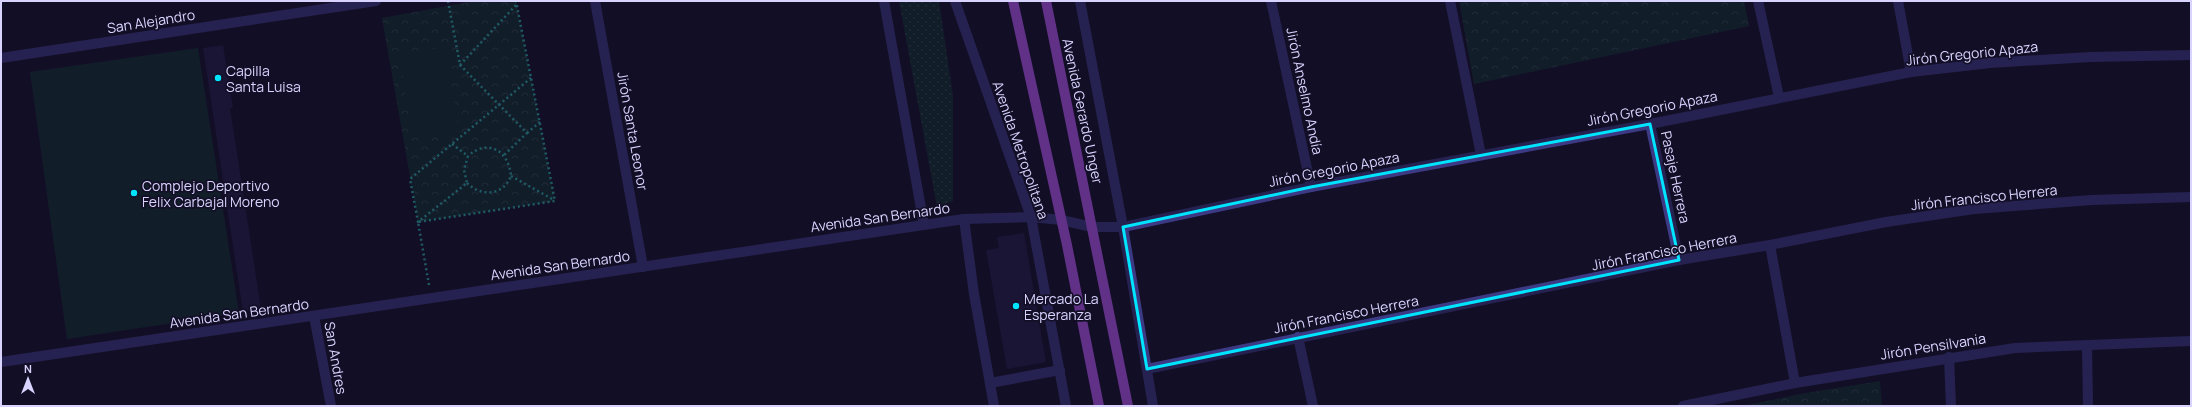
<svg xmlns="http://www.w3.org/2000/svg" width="2192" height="407" viewBox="0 0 2192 407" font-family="Manrope,sans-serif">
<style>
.grass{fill:url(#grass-dots)}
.park{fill:url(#park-crowns)}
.pitch{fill:#12302f}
.building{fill:#241b47}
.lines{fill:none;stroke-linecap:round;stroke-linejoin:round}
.path{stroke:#2fb8b0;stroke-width:2.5;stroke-dasharray:2 3;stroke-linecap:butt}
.minor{stroke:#3d3a85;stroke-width:10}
.major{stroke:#c25bff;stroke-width:10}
.marked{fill:none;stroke:#00e5ff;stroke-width:3;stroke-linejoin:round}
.poi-dot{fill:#00e5ff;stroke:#130f26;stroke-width:1.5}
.labels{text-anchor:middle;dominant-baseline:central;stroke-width:3.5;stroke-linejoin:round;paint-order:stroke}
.street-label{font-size:14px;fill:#d9d4ff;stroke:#130f26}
.poi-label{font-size:14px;fill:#d9d4ff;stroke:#130f26;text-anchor:start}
</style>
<defs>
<pattern id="grass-dots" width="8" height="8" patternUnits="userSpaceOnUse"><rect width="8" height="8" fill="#12302f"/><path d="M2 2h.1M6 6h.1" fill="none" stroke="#344d4e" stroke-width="1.8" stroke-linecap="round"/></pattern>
<pattern id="park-crowns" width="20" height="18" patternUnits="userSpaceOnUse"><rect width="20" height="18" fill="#12302f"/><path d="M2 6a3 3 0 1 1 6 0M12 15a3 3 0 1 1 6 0" fill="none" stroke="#344d4e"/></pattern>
</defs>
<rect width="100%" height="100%" fill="#130f26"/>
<path class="grass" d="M899 1H939L953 96V201L937 207Z"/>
<g class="park">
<path d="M474 1H516L555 201 418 222 382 18Z"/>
<path d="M1459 1H1744L1749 26 1474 84Z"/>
<path d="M1880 381 1882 406H1743L1800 394Z"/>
</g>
<g class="pitch">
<path d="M1671 1H1718L1719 4 1673 13Z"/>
<path d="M446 47 459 131 413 137 399 54Z"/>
<path d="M198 48 239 313 67 339 30 72Z"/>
<path d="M1859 398 1861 406H1817Z"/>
</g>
<g class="building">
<path d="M223 45 233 108H230L261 309 243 312 203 48Z"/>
<path d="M1024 233 1046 362 1007 369 986 250 999 248 997 237Z"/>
</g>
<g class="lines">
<g class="path">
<path d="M448 1 460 65 527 133 503 156"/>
<path d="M460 65 517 4"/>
<path d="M527 133 540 122"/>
<path d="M452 144 468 156 464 170 467 183 418 222 410 179 531 78"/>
<path d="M511 176 554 200"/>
<path d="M467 183C481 197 503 196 511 176 509 151 488 138 468 156"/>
<path d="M429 285 418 222 555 201 516 1"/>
</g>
<g class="minor">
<path d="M595 1 643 267"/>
<path d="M884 1 924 225"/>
<path d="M955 1 1031 217 1066 406"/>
<path d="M1080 1 1123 227 1153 406"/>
<path d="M1271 1 1311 187"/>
<path d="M1450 1 1481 155"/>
<path d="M1758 1 1779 97"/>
<path d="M1898 1 1911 72"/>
<path d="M1 58 376 1"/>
<path d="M1650 124 1679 260"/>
<path d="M964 219 974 294 994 406"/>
<path d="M1770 245 1795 383"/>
<path d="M314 316 331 406"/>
<path d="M1298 337 1313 406"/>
<path d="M2087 346 2088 406"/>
<path d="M1949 357 1951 406"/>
<path d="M1 362 964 219 1031 217 1061 220 1092 227H1123L1311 187 1650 124 1911 72 1990 63 2090 57 2191 55"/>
<path d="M1147 369 1679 260 1770 245 1886 222 1974 209 2092 200 2191 197"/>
<path d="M990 383 1060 370"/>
<path d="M1683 406 1795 383 2015 348 2191 341"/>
</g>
<g class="major">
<path d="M1013 1 1067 245 1099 406"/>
<path d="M1046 1 1128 406"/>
</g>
</g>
<path d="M0 0H2192V407H0ZM1650 124 1679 260 1147 369 1123 227 1311 187Z" fill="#130f26" fill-opacity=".55" fill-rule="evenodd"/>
<path class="marked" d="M1650 124 1679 260 1147 369 1123 227 1311 187Z"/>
<g class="poi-dot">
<circle cx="218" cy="78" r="4"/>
<circle cx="134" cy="193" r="4"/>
<circle cx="1016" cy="306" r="4"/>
</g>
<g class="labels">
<g class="street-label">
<text transform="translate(151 21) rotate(-9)">San Alejandro</text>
<text transform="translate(1972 53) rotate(-6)">Jirón Gregorio Apaza</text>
<text transform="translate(1305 91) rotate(78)">Jirón Anselmo Andía</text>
<text transform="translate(1652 108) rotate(-11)">Jirón Gregorio Apaza</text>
<text transform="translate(1083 111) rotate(78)">Avenida Gerardo Unger</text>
<text transform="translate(633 131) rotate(80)">Jirón Santa Leonor</text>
<text transform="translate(1021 150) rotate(71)">Avenida Metropolitana</text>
<text transform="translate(1334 169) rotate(-11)">Jirón Gregorio Apaza</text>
<text transform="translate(1676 177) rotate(78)">Pasaje Herrera</text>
<text transform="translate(1984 197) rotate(-6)">Jirón Francisco Herrera</text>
<text transform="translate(880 217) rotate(-8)">Avenida San Bernardo</text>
<text transform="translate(1664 251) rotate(-11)">Jirón Francisco Herrera</text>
<text transform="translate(560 265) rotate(-8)">Avenida San Bernardo</text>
<text transform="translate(239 313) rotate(-8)">Avenida San Bernardo</text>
<text transform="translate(1346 314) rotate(-11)">Jirón Francisco Herrera</text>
<text transform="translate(1933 346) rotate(-9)">Jirón Pensilvania</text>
<text transform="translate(336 358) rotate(80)">San Andres</text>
</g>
<g class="poi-label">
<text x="226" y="70">Capilla<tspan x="226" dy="16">Santa Luisa</tspan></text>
<text x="142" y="185">Complejo Deportivo<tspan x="142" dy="16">Felix Carbajal Moreno</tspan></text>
<text x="1024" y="298">Mercado La<tspan x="1024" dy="16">Esperanza</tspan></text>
</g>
</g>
<rect width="2192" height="407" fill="none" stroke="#d9d4ff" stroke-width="4"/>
<g transform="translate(28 379)" stroke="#130f26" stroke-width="3" paint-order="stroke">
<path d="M0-3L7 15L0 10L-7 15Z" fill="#d9d4ff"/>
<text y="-6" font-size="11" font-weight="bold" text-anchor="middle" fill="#d9d4ff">N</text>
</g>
</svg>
